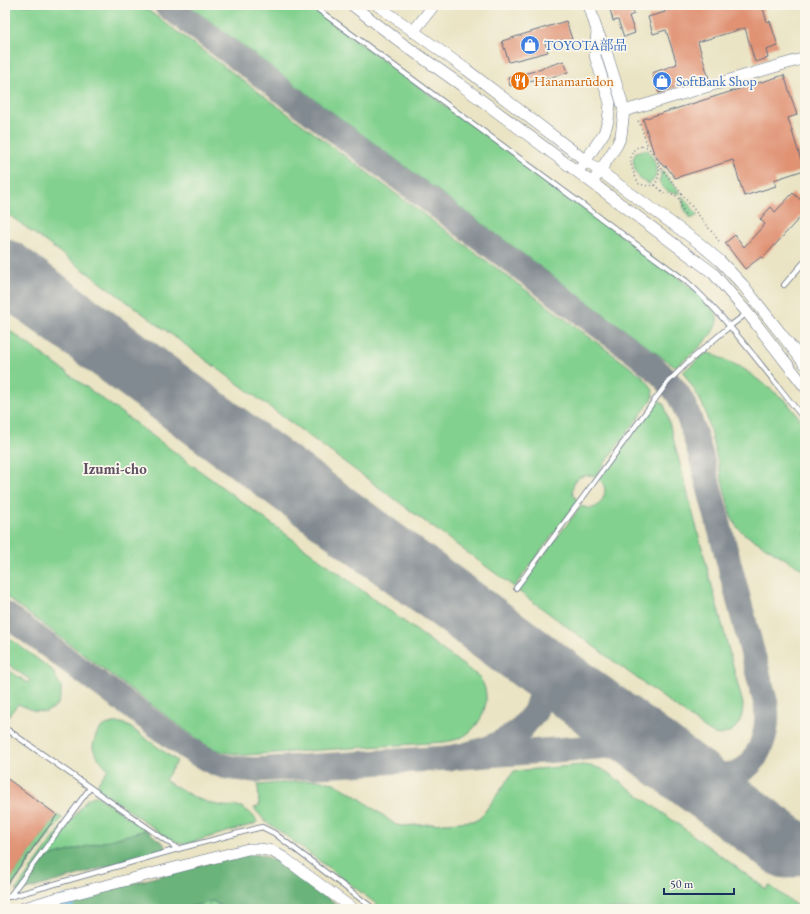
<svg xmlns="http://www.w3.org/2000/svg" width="810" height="914" viewBox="0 0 810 914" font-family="'EB Garamond','Noto Serif JP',serif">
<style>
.green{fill:#83d18f;stroke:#4f8076}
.forest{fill:#6ab37a;stroke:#42716c}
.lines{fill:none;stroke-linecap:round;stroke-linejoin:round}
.river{stroke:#62b9df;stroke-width:17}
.taxiway{stroke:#828a91;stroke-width:25}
.runway{stroke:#828a91;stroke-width:63}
.building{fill:#e09273}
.service-casing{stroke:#636e82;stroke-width:6}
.tertiary-casing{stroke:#636e82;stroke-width:12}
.path{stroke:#636e82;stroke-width:1.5;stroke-dasharray:1 3;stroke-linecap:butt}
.service{stroke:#fff;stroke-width:4.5}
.tertiary{stroke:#fff;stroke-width:11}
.labels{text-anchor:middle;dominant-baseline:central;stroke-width:3.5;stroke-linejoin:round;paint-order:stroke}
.shop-label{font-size:14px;fill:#366cbe;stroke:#fbf7ec;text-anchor:start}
.food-label{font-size:14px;fill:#c56008;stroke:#fbf7ec;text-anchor:start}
.neighbourhood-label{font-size:15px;font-weight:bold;fill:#605265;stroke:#fbf7ec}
</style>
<rect width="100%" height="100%" fill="#fbf7ec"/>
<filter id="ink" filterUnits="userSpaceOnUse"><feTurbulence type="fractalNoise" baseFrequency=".025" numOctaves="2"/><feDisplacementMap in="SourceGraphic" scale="8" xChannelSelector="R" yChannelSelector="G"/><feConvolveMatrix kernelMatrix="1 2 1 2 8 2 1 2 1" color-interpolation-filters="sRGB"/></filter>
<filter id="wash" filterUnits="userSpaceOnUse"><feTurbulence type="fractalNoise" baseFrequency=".012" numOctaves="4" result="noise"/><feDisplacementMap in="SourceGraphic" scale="16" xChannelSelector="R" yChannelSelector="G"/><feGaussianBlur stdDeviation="0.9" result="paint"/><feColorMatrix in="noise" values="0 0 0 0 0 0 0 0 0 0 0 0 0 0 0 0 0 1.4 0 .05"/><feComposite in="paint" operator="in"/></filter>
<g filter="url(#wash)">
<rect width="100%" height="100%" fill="#eae4c4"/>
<g class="green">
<path d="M5 5H141L642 376C648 383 655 388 653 398L595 476C585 474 576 476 573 486 573 488 572 491 573 493 573 495 576 499 578 501L514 587 5 212Z"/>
<path d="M188 5H308L668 270 698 293 716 313 717 318V323L712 333 706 340 698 349 675 367Z"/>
<path d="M643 150H648C655 161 662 175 649 184L640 179 635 170 633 159 636 152Z"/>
<path d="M661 170 680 193C669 194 663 190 659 181L661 176Z"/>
<path d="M682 196 698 215 691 219 684 208Z"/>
<path d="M5 327 478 676C495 694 483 727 462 737 457 740 450 741 444 742L244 755C230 753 217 752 204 744L5 596Z"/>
<path d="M708 353 715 355 744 369 786 401 805 425V571L743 533 737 527 731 516 705 410 698 396 683 372 703 355Z"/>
<path d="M660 401 663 403 665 407 743 704C743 716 740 728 727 733 723 734 720 736 715 734 709 732 704 728 699 724L517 590 581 506C585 507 589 509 593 508 602 505 608 492 603 484 602 482 601 481 599 479L655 404Z"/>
<path d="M5 635 52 670 61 687V694L58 704 52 709 45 712 35 711 18 704 5 720V668L28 683 30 680 5 662Z"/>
<path d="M113 723H122L130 727 177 761 165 780C183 792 201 802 222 806 228 807 235 805 241 807 247 810 255 816 257 822L254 824 186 844H181L165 836 100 790 98 788V783L108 769C103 763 96 757 93 748 93 746 93 745 94 742 96 731 102 725 113 723Z"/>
<path d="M582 765C592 766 599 767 607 772L766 889 769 885 801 909H383L281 832 265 821 254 808 259 806 258 785 315 780 334 783 355 795 396 825 402 826 473 821 477 820 481 817 514 771Z"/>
<path d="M94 796H97L146 830 45 858 19 892H18L16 890 68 819 71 821 87 799Z"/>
<path d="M57 815 62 818 12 886 8 883Z"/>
<path d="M213 901 225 909H182Z"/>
</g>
<g class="forest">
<path d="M146 830 164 844 166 849 164 850 19 892 44 858Z"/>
<path d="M241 854 261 855 277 861 343 909H225L213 901 182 909H69L72 900Z"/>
</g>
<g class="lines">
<path class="river" d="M63 909 66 903"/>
<g class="taxiway">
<path d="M166 5 621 342C641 357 663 373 678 394 688 410 693 430 699 449L766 704C768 723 766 737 757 754 753 763 742 773 732 774 724 776 706 773 698 771 685 766 672 758 659 753 647 749 635 747 623 745L448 758"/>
<path d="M5 614 186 747C197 754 208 761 220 765 231 769 243 769 255 770L448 758 464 755 489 748 505 740 519 731 535 712 540 696 539 679 530 661 519 650"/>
</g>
<path class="runway" d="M5 271 786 847"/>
</g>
<g id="blocks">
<g class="building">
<path d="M609 5H631L634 14 629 16 635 33 624 37 618 20 613 21Z"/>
<path d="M663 5H762L767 22 770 21 778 46 766 50 768 58 755 62 745 28 698 42 709 79 676 88V87L659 93 652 73 677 64 666 30 653 34 648 17 665 12Z"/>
<path d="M566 21 572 39 545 43 548 52 509 62 502 41Z"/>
<path d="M564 61 568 72 546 79 545 77 510 86 508 78 542 69V68Z"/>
<path d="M784 75 797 115 788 118 804 170 774 180 776 186 744 196 733 160 675 178 666 166 664 167 654 154 643 119Z"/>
<path d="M793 193 805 204V212L763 258 761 257 745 269 725 243 735 235 744 247 765 224 760 219 771 207 775 212Z"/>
<path d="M5 777 57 815 5 887Z"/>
</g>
</g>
</g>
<g filter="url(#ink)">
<use href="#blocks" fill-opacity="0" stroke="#636e82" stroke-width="1"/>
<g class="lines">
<defs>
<g id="service">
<path d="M312 5 686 281C712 304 733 330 755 357 772 378 788 399 805 420"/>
<path d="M784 285 805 261"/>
<path d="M516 588 668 382 687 363 730 326 742 317"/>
<path d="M5 728 178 849"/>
<path d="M90 788 9 897 178 849 262 827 274 833 374 909"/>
</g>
<g id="tertiary">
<path d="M352 5 403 44 461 85 713 273 750 316 805 387"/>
<path d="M377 5 467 70 586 161 699 243 720 261 742 284 805 364"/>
<path d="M589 5 597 31 605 48 621 99 624 111 621 136 617 145 596 177"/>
<path d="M413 32 434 5"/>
<path d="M624 111 805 58"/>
<path d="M582 166 604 133 608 121 610 103 595 56 597 31"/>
<path d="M21 909 50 900 248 849H260L272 851 284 858 353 909"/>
</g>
</defs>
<use href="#service" class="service-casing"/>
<use href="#tertiary" class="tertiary-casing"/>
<g class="path">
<path d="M638 121 640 124 648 147"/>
<path d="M642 146 648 147C658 161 664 168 655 185L649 186 639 184C634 175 625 156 636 148 638 147 640 147 642 146Z"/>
<path d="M659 165 719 241"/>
<path d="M655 185 664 193C675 194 678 194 681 205 682 209 685 213 686 217"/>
<path d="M195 909 213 904 220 909"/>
</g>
<use href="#service" class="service"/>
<use href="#tertiary" class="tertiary"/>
</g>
</g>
<defs>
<symbol id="shop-disc" viewBox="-11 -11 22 22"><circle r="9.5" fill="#3f7fe0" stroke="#fbf7ec"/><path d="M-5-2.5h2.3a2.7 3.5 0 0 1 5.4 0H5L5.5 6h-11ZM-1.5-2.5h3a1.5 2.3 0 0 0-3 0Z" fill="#fff"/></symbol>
<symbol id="restaurant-disc" viewBox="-11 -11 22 22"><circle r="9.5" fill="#e8710a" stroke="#fbf7ec"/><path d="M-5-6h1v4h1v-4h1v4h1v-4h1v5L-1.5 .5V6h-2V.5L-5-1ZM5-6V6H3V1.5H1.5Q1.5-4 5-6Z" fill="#fff"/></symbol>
</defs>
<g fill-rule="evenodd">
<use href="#shop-disc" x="519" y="34" width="22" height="22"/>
<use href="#restaurant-disc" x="509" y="70" width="22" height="22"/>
<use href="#shop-disc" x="651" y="70" width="22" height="22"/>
</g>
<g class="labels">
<g class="shop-label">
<text x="544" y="45">TOYOTA部品</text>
<text x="676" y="81">SoftBank Shop</text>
</g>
<g class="food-label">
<text x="534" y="81">Hanamarūdon</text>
</g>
<g class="neighbourhood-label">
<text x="115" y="468">Izumi-cho</text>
</g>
</g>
<rect width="810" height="914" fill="none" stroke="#fbf7ec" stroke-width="20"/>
<path d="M664 888v6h70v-6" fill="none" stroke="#1b2f5e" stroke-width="2"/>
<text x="670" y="888" font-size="12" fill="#1b2f5e" stroke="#fbf7ec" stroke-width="3" paint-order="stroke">50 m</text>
</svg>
